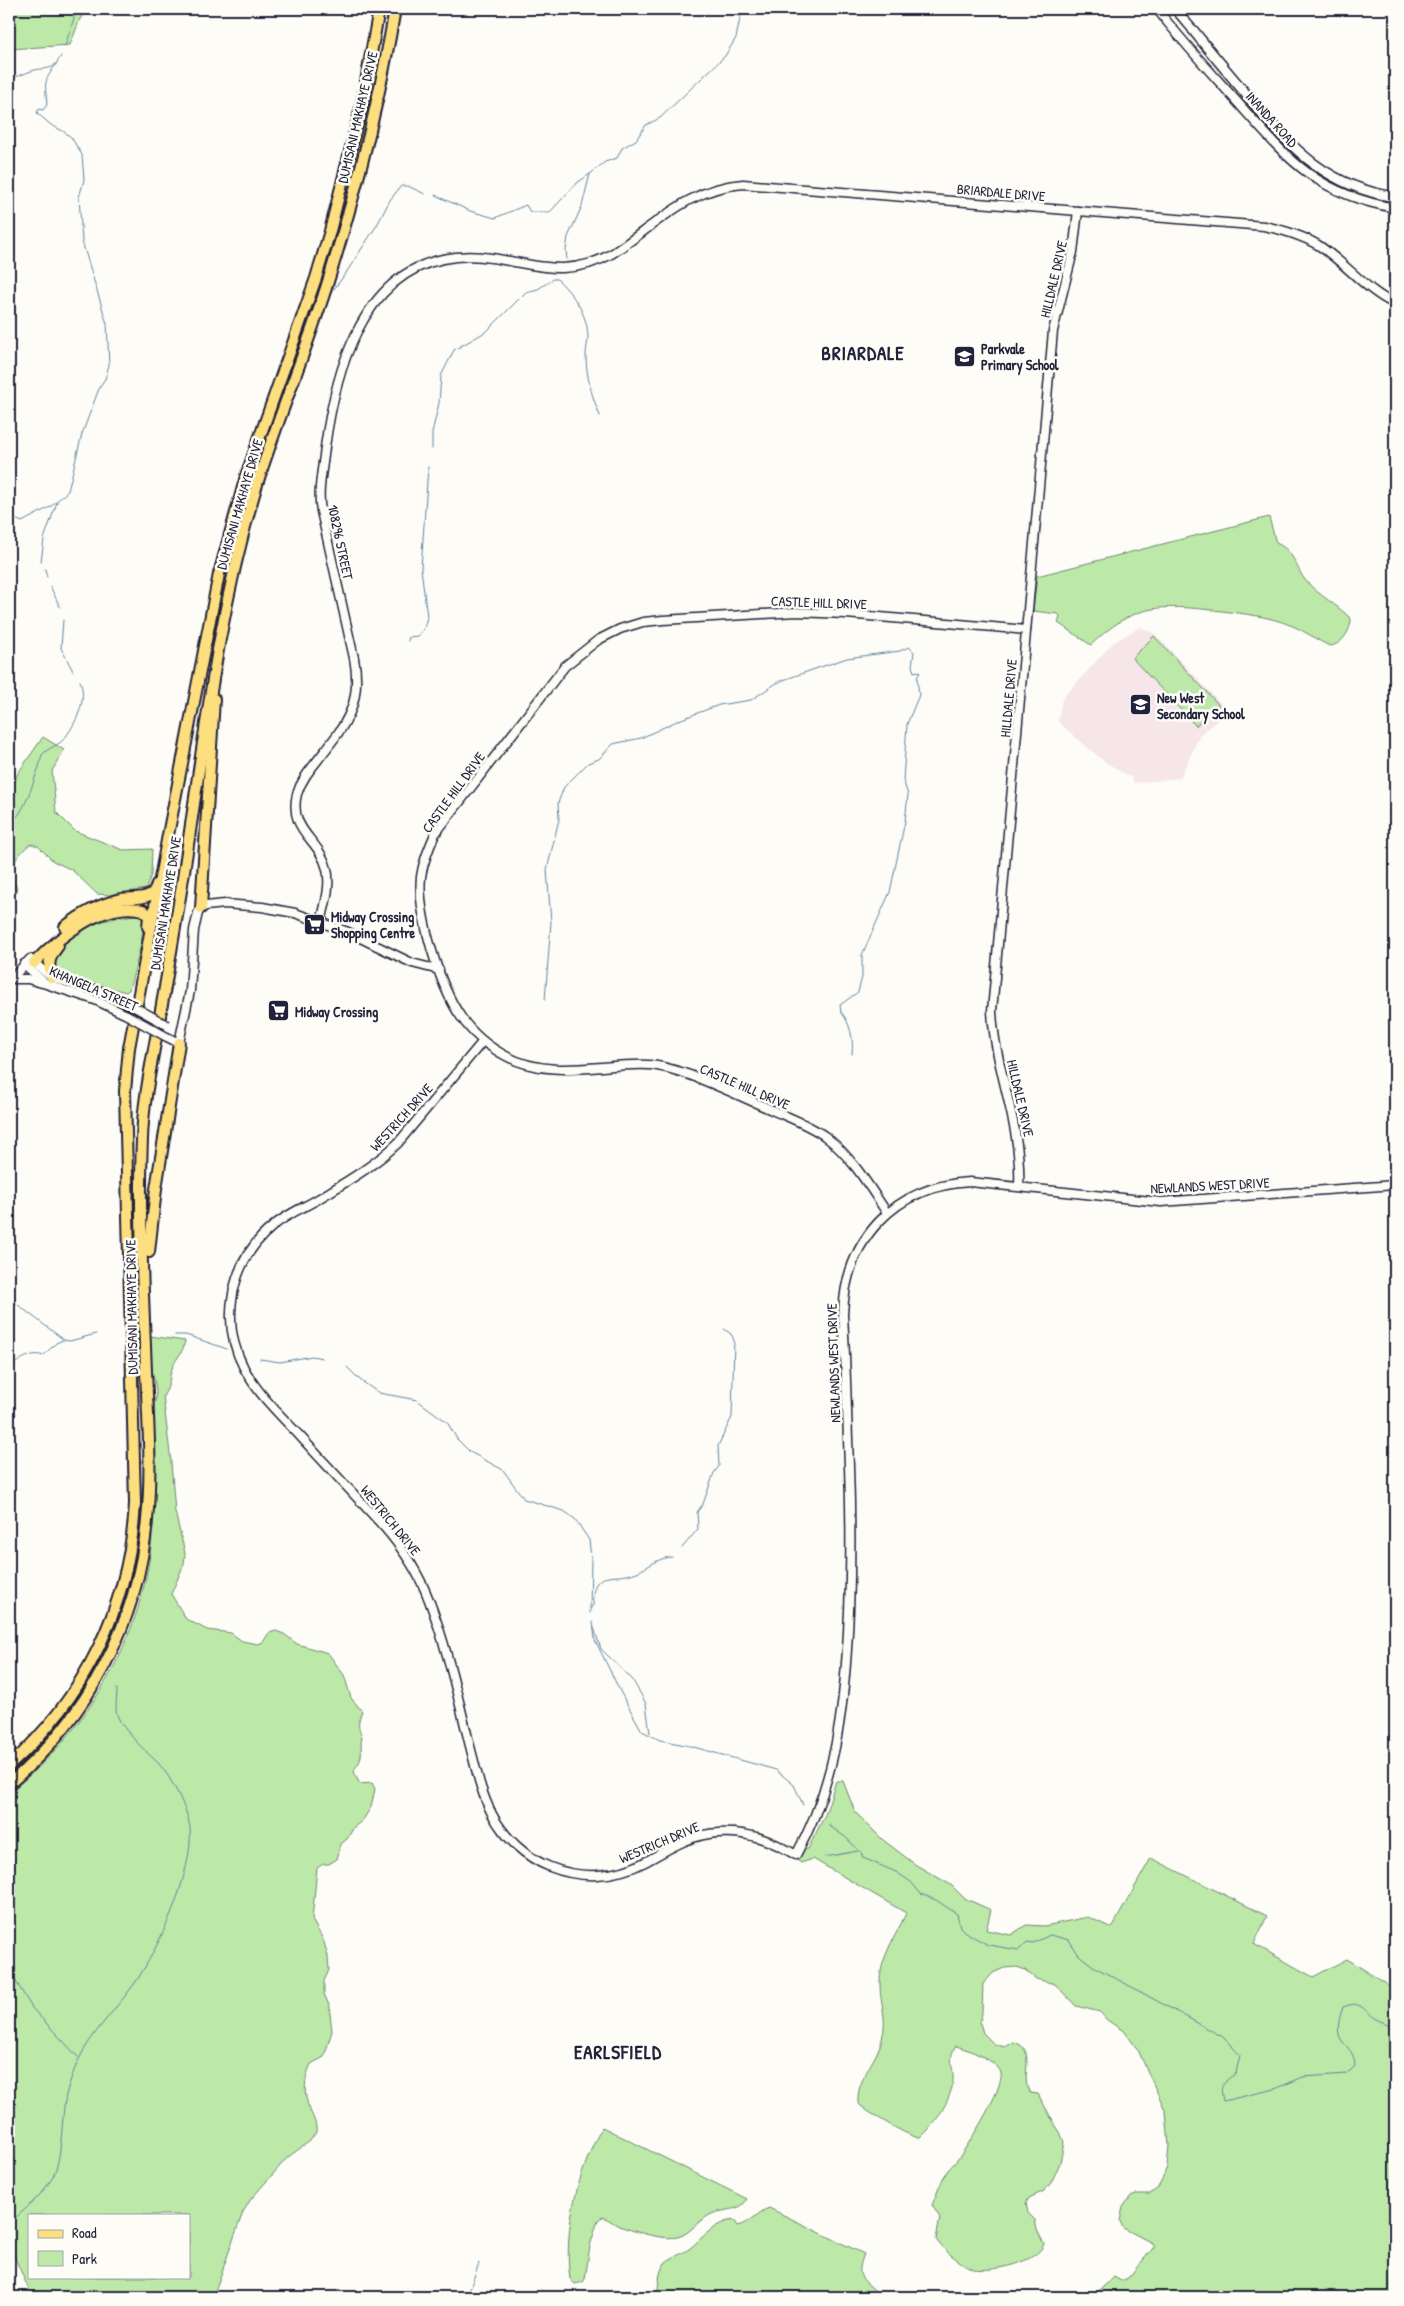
<svg xmlns="http://www.w3.org/2000/svg" width="1404" height="2306" viewBox="0 0 1404 2306" font-family="'Patrick Hand',sans-serif">
<style>
.built{fill:#f6e5e9}
.green{fill:#bce9a7;stroke:#6f8671;fill-rule:evenodd}
.lines{fill:none;stroke-linecap:round;stroke-linejoin:round}
.stream{stroke:#5d85a2;stroke-width:1}
.tertiary-casing{stroke:#22223b;stroke-width:11}
.secondary-casing{stroke:#22223b;stroke-width:12}
.primary-casing{stroke:#22223b;stroke-width:14}
.tertiary{stroke:#fdfcf7;stroke-width:8}
.secondary{stroke:#fdfcf7;stroke-width:9}
.primary{stroke:#fedf80;stroke-width:10}
.tertiary-bridge-casing{stroke:#22223b;stroke-width:11;stroke-linecap:butt}
.tertiary-bridge{stroke:#fdfcf7;stroke-width:8}
.labels{text-anchor:middle;dominant-baseline:central;stroke-width:5;stroke-linejoin:round;paint-order:stroke}
.street-label{font-size:14px;fill:#22223b;stroke:#fdfcf7}
.poi-label{font-size:14px;font-weight:bold;fill:#22223b;stroke:#fdfcf7;text-anchor:start}
.district-label{font-size:19px;font-weight:bold;letter-spacing:1px;fill:#22223b;stroke:#fdfcf7}
</style>
<rect width="100%" height="100%" fill="#fdfcf7"/>
<filter id="ink" filterUnits="userSpaceOnUse"><feTurbulence type="fractalNoise" baseFrequency=".02" numOctaves="2"/><feDisplacementMap in="SourceGraphic" scale="10" xChannelSelector="R" yChannelSelector="G"/><feConvolveMatrix kernelMatrix="1 2 1 2 8 2 1 2 1" color-interpolation-filters="sRGB"/></filter>
<g filter="url(#ink)">
<path class="built" d="M1140 627 1155 634 1228 711 1200 735 1180 778 1134 783 1132 778 1105 762 1058 722 1062 699 1113 643Z"/>
<g class="green">
<path d="M9 9H88L80 19 70 45 10 49Z"/>
<path d="M1269 517 1276 543C1295 551 1294 566 1306 581 1319 596 1338 605 1351 619 1351 630 1342 645 1330 646 1316 640 1304 630 1290 625 1268 616 1245 614 1222 611 1163 605 1136 601 1091 645L1058 623 1060 616 1058 614 1033 611 1037 576Z"/>
<path d="M1154 636 1219 705 1196 726 1132 658Z"/>
<path d="M43 737 64 750 52 771 56 812 75 831 123 850 152 849 151 875 146 889 111 895 97 894 72 870 53 861 38 846 31 844C25 846 13 862 11 869 9 877 18 884 17 892L9 897V794L18 773Z"/>
<path d="M136 915 141 916C148 930 133 974 129 990L126 992 61 975 52 967C57 930 105 918 136 915Z"/>
<path d="M150 1336 185 1341C182 1355 178 1355 173 1366 168 1377 171 1386 163 1396L171 1462 175 1512 185 1553 184 1564 171 1594 186 1619 207 1630 231 1633 242 1641 258 1644 263 1642 269 1633 276 1631 284 1634 297 1644 328 1653 344 1675 351 1698 362 1711C358 1721 357 1726 362 1736 360 1743 362 1749 361 1756 358 1773 348 1763 360 1784L372 1783 375 1789 371 1807 363 1820 354 1827 347 1839 341 1844 337 1859 329 1864H323L317 1868 312 1920 323 1939 328 1956 329 1970 324 1981V1994L329 2005 332 2031 324 2057 311 2064C304 2078 303 2095 310 2110 313 2118 317 2123 316 2132L310 2141 287 2158 251 2199 243 2212 213 2297H32L9 2244V1793C92 1727 147 1631 153 1525 155 1488 152 1451 153 1415 153 1407 156 1400 156 1392 156 1383 153 1376 151 1367 149 1357 150 1346 150 1336ZM29 2215H189V2277H29Z"/>
<path d="M836 1781H843L855 1812 883 1840 916 1865 951 1885 964 1898 991 1910 986 1930 1011 1935 1026 1925 1045 1926 1088 1917 1112 1928 1151 1858 1267 1916 1254 1944 1313 1977 1347 1959 1395 1989V2297H1092L1114 2277 1121 2281 1128 2278 1154 2247 1152 2243 1123 2228 1120 2221 1123 2207 1131 2196 1136 2194H1150L1158 2188 1167 2167 1169 2145 1166 2112 1138 2050 1125 2032 1107 2020 1100 2012 1076 2006 1055 1984 1036 1979 1025 1970 1017 1967 1004 1968 993 1973 983 1984 982 2013 980 2023 983 2033 994 2044 1005 2047 1014 2042C1038 2049 1019 2077 1030 2093L1038 2094 1054 2123 1060 2132 1064 2142 1060 2163 1051 2183 1044 2191 1029 2198 1026 2203 1028 2213 1035 2220 1037 2230 1044 2244C1037 2263 992 2272 974 2269 965 2267 940 2248 936 2239L940 2218 932 2205C937 2194 941 2180 948 2170 951 2166 955 2163 958 2159 968 2145 1004 2088 1001 2073 998 2061 967 2049 956 2046 947 2059 954 2066 953 2080 952 2099 934 2126 920 2138 911 2138 864 2111 858 2103 856 2079 877 2061 882 2039 888 2017 880 2005 880 1985 879 1959 896 1936 906 1913L813 1859 801 1863 785 1852 808 1849 825 1815Z"/>
<path d="M602 2127 747 2199C742 2211 726 2209 714 2213 701 2218 694 2229 683 2235 669 2243 634 2231 619 2226 613 2223 609 2219 602 2217L598 2220 590 2246 585 2279 583 2282 575 2284 570 2279C563 2228 578 2172 602 2127Z"/>
<path d="M769 2208 864 2254C855 2277 861 2278 878 2293L877 2297H658C658 2287 658 2272 665 2263 671 2257 682 2254 689 2249 704 2237 714 2222 734 2220L738 2226C751 2223 756 2213 769 2208Z"/>
</g>
<g class="lines">
<g class="stream">
<path d="M65 46 77 9"/>
<path d="M9 78C20 77 26 72 35 70 47 67 53 72 61 56"/>
<path d="M435 195 470 211 495 218 526 205 530 212H550L577 183 590 174"/>
<path d="M567 260 566 250 568 237 582 206 590 174 605 162 617 158 622 148 636 140 646 125 660 118 725 56 736 38 742 9"/>
<path d="M334 289 346 273 377 225 390 200 401 186H408L425 194"/>
<path d="M432 449V433L439 403 441 376 454 350 487 331 526 292 538 289 553 279H557C573 294 587 313 588 336 588 342 586 349 586 355 586 377 592 396 600 416"/>
<path d="M9 516 22 522 50 507 68 491 82 434 100 386 105 379 109 365 107 324 82 241 79 197 84 180 82 155 71 137 63 131 51 125 37 113 39 109 43 110 47 105C45 80 43 83 57 63"/>
<path d="M41 562 44 539 57 502"/>
<path d="M45 569 47 577"/>
<path d="M50 586 60 607"/>
<path d="M63 620 61 648 73 671"/>
<path d="M408 641 409 637 418 636 424 629 427 617 421 568 428 467"/>
<path d="M9 823C24 818 33 781 39 767 40 763 41 758 42 755 47 748 58 746 64 739 76 724 88 699 80 681"/>
<path d="M545 1000 551 922 547 870 559 819 558 803 564 787 588 763 599 759 613 744 641 738 679 720 719 705 751 700 775 684 786 679 847 658 900 651 909 647 914 652 912 666 914 672 919 671 920 672 917 678 919 695 907 724 903 780 908 795 905 821 890 892 862 955V977L858 992 840 1005 841 1012C850 1022 854 1040 852 1054"/>
<path d="M9 1291V1298L64 1340 70 1341 96 1334"/>
<path d="M175 1335H186L227 1349"/>
<path d="M260 1359 280 1362 312 1356 322 1358"/>
<path d="M347 1367 360 1380 379 1393 417 1400 447 1422 457 1439 470 1452 503 1470 524 1499 564 1511 575 1519 589 1540 591 1558 590 1613"/>
<path d="M9 1368C18 1361 31 1351 43 1356L56 1343 63 1340"/>
<path d="M682 1548 698 1529 697 1512 703 1504 714 1473 719 1466 718 1446 732 1417 734 1340 731 1334 724 1329"/>
<path d="M591 1608 593 1605C591 1566 613 1582 637 1572 649 1567 659 1557 672 1557"/>
<path d="M593 1622 595 1640 621 1693 642 1731 660 1740 690 1746 776 1770 794 1785 803 1805"/>
<path d="M594 1628 601 1649 632 1679 643 1698 646 1704 650 1733"/>
<path d="M828 1825 844 1836 861 1852 863 1858 896 1872 911 1882 921 1894 936 1900 957 1914 960 1927 965 1932 988 1945 1019 1950 1027 1942 1033 1943 1050 1935 1069 1940 1079 1955 1093 1966 1223 2037 1240 2055 1236 2073C1222 2084 1219 2083 1223 2101L1275 2089 1303 2077 1347 2074 1355 2066C1354 2039 1328 2049 1343 2007 1363 1999 1362 2011 1376 2019 1381 2022 1389 2024 1395 2027"/>
<path d="M825 1857 858 1851"/>
<path d="M9 1970 32 2008 78 2057"/>
<path d="M9 2223C25 2210 42 2195 53 2177 63 2157 61 2117 66 2095 69 2083 74 2070 79 2059 93 2031 117 2008 135 1983 159 1948 194 1871 190 1828 188 1810 171 1777 159 1764 147 1752 123 1731 117 1715 115 1708 117 1696 117 1689"/>
<path d="M467 2297 479 2263"/>
</g>
<defs>
<g id="tertiary">
<path d="M1157 9C1180 39 1206 67 1231 95 1285 155 1311 193 1395 208"/>
<path d="M1175 9 1193 30"/>
<path d="M321 922C325 905 331 886 327 869 320 839 288 831 297 794 301 781 309 771 317 761 344 726 363 706 354 658L321 511C317 490 323 468 325 447 335 375 360 276 443 259 506 245 551 290 613 253 657 224 689 188 743 184L1264 226C1283 230 1301 235 1318 245 1346 263 1365 290 1395 304"/>
<path d="M24 964 46 984 95 1000 127 1015"/>
<path d="M16 979H28L42 983"/>
<path d="M9 981 30 959 52 978 103 992 129 1004"/>
<path d="M165 1036 179 1043 190 991 194 930 198 913 201 908 206 906 225 904 262 907 295 913 348 932 412 963 439 970"/>
<path d="M483 1041 398 1143C374 1166 346 1182 318 1199 303 1208 285 1215 272 1227 231 1261 219 1320 244 1368 257 1393 279 1414 299 1435 327 1466 356 1496 384 1527 403 1549 419 1573 429 1600 447 1647 458 1698 470 1746 476 1769 481 1793 492 1814 504 1837 525 1857 550 1867 580 1879 615 1878 645 1862 667 1850 691 1834 718 1833 747 1831 771 1840 796 1855 835 1785 844 1711 848 1632 851 1577 851 1522 849 1466 847 1416 846 1365 843 1315 845 1240 894 1186 970 1182L1161 1202 1395 1185"/>
<path d="M1019 1186C1022 1123 995 1072 992 1011L1053 331 1073 252 1078 211"/>
<path d="M887 1213C869 1186 852 1157 826 1137 810 1125 790 1118 772 1110 741 1097 680 1066 648 1065 600 1063 551 1080 506 1056 489 1047 472 1033 461 1017 440 987 417 914 421 877 423 862 429 848 435 834L565 666 598 640 620 629 643 622 663 620 796 612 846 614 1026 630"/>
</g>
<path id="secondary" d="M1193 30C1212 54 1232 77 1251 100 1293 150 1328 187 1395 197"/>
<g id="primary">
<path d="M201 908 214 699"/>
<path d="M65 927C81 914 101 904 121 899 130 897 143 900 151 894 155 892 156 888 157 884"/>
<path d="M34 963C59 937 104 900 143 910L149 916 148 927"/>
<path d="M52 978C47 964 49 957 58 946"/>
<path d="M149 1252 156 1189 179 1043"/>
<path d="M9 1766C85 1698 130 1605 135 1503L125 1091 129 1048 168 835 219 574 246 476 316 278 330 231 362 104 379 9"/>
<path d="M9 1784C88 1717 138 1624 147 1520 152 1471 148 1420 146 1371 143 1294 139 1216 142 1139 143 1105 150 1071 156 1038 165 989 173 940 181 891 203 752 216 617 258 481 279 416 305 353 326 288 355 197 379 103 395 9"/>
</g>
</defs>
<use href="#tertiary" class="tertiary-casing"/>
<use href="#secondary" class="secondary-casing"/>
<use href="#primary" class="primary-casing"/>
<use href="#tertiary" class="tertiary"/>
<use href="#secondary" class="secondary"/>
<use href="#primary" class="primary"/>
<defs>
<g id="tertiary-bridge">
<path d="M129 1004 167 1025"/>
<path d="M127 1015 165 1036"/>
</g>
</defs>
<use href="#tertiary-bridge" class="tertiary-bridge-casing"/>
<use href="#tertiary-bridge" class="tertiary-bridge"/>
</g>
</g>
<defs>
<symbol id="school-square" viewBox="-11 -11 22 22"><rect x="-9" y="-9" width="18" height="18" rx="4" fill="#22223b" stroke="#fdfcf7"/><path d="M0-5L7-2L0 1L-7-2ZM-4 1L0 2.5L4 1V4Q0 6-4 4Z" fill="#fff"/></symbol>
<symbol id="supermarket-square" viewBox="-11 -11 22 22"><rect x="-9" y="-9" width="18" height="18" rx="4" fill="#22223b" stroke="#fdfcf7"/><path d="M-6-5.5h2.5l.6 2H6L4.5 2H-2.5L-4.4-4H-6ZM-1.5 3.2a1.3 1.3 0 1 0 .1 0ZM3 3.2a1.3 1.3 0 1 0 .1 0Z" fill="#fff"/></symbol>
</defs>
<g fill-rule="evenodd">
<use href="#school-square" x="952" y="344" width="25" height="25"/>
<use href="#school-square" x="1128" y="692" width="25" height="25"/>
<use href="#supermarket-square" x="302" y="912" width="25" height="25"/>
<use href="#supermarket-square" x="266" y="998" width="25" height="25"/>
</g>
<g class="labels">
<g class="street-label">
<text transform="translate(357 117) rotate(-77)">DUMISANI MAKHAYE DRIVE</text>
<text transform="translate(1272 119) rotate(48)">INANDA ROAD</text>
<text transform="translate(1001 192) rotate(5)">BRIARDALE DRIVE</text>
<text transform="translate(1053 279) rotate(-77)">HILLDALE DRIVE</text>
<text transform="translate(239 504) rotate(-74)">DUMISANI MAKHAYE DRIVE</text>
<text transform="translate(341 542) rotate(78)">108296 STREET</text>
<text transform="translate(819 602) rotate(2)">CASTLE HILL DRIVE</text>
<text transform="translate(1008 698) rotate(-85)">HILLDALE DRIVE</text>
<text transform="translate(453 792) rotate(-54)">CASTLE HILL DRIVE</text>
<text transform="translate(165 903) rotate(-81)">DUMISANI MAKHAYE DRIVE</text>
<text transform="translate(94 988) rotate(23)">KHANGELA STREET</text>
<text transform="translate(745 1086) rotate(23)">CASTLE HILL DRIVE</text>
<text transform="translate(1021 1098) rotate(77)">HILLDALE DRIVE</text>
<text transform="translate(401 1117) rotate(-48)">WESTRICH DRIVE</text>
<text transform="translate(1210 1185) rotate(-3)">NEWLANDS WEST DRIVE</text>
<text transform="translate(131 1307) rotate(-91)">DUMISANI MAKHAYE DRIVE</text>
<text transform="translate(833 1363) rotate(-92)">NEWLANDS WEST DRIVE</text>
<text transform="translate(391 1520) rotate(51)">WESTRICH DRIVE</text>
<text transform="translate(659 1842) rotate(-23)">WESTRICH DRIVE</text>
</g>
<g class="poi-label">
<text x="981" y="348">Parkvale<tspan x="981" dy="16">Primary School</tspan></text>
<text x="1157" y="697">New West<tspan x="1157" dy="16">Secondary School</tspan></text>
<text x="331" y="916">Midway Crossing<tspan x="331" dy="16">Shopping Centre</tspan></text>
<text x="295" y="1011">Midway Crossing</text>
</g>
<g class="district-label">
<text x="863" y="353">BRIARDALE</text>
<text x="618" y="2052">EARLSFIELD</text>
</g>
</g>
<rect width="1404" height="2306" fill="none" stroke="#fdfcf7" stroke-width="30"/>
<rect x="15" y="15" width="1374" height="2276" fill="none" stroke="#22223b" stroke-width="2" filter="url(#ink)"/>
<rect x="28" y="2214" width="162" height="65" fill="#fdfcf7" stroke="#a5a5ac"/>
<rect x="38" y="2230" width="25" height="8" fill="#fedf80" stroke="#a5a5ac"/>
<text x="72" y="2238" font-size="15" fill="#22223b">Road</text>
<rect x="38" y="2251" width="25" height="15" fill="#bce9a7" stroke="#a5a5ac"/>
<text x="72" y="2264" font-size="15" fill="#22223b">Park</text>
</svg>
